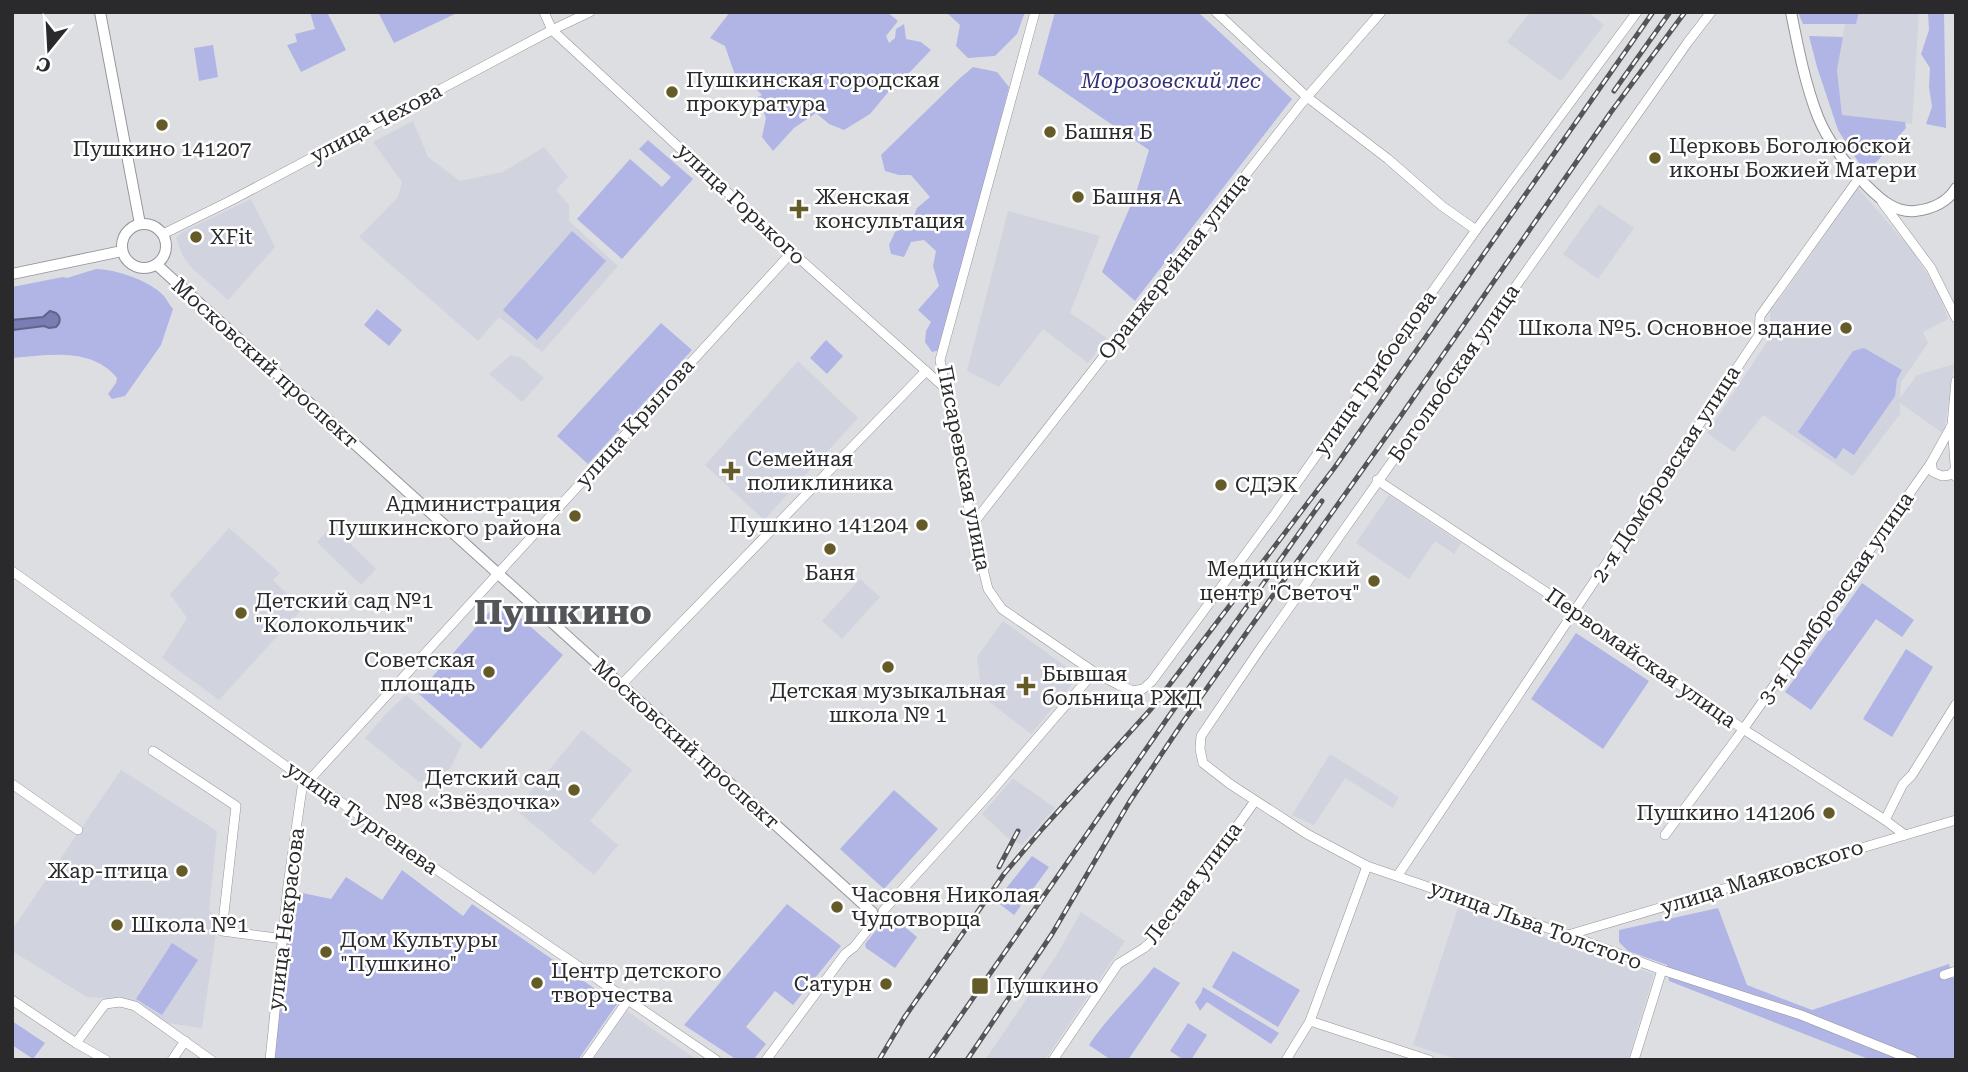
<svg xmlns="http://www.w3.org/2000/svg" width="1968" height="1072" viewBox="0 0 1968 1072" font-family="'Roboto Serif',serif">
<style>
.built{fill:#d1d3df}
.green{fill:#b0b5e6}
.water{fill:#787db3;stroke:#61648a;stroke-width:2}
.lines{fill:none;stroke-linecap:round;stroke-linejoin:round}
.minor-casing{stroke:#949599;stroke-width:10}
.major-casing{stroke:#949599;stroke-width:12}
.minor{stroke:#fff;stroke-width:9}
.major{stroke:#fff;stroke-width:10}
.rail-casing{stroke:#555557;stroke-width:5}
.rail{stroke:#fff;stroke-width:2.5;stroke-dasharray:8;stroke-linecap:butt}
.poi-dot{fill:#645b28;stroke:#fff;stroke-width:2.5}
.labels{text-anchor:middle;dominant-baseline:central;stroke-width:5;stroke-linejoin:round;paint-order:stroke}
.poi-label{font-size:21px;fill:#2a2a2c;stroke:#fff;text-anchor:start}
.park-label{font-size:21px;font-style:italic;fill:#323175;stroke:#fff}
.street-label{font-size:21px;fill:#2a2a2c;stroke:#fff}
.town-label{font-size:35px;font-weight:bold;fill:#545559;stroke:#fff}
</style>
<rect width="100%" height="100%" fill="#dddee2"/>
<g class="built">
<path d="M1530 12H1588L1604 25 1561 81 1507 42Z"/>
<path d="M1859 12H1919L1912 124 1842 115 1837 70 1845 24H1856Z"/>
<path d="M413 121 428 157 460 181 503 172 544 147 568 177 556 190 569 205V221L618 266 542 352 499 317 478 341 359 237 398 197 402 182 373 142Z"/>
<path d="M1858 188 1911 249 1938 291 1948 319 1923 332 1928 343 1901 382 1900 398 1917 375 1954 364 1944 434 1900 403V414L1853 476 1763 415 1734 452 1707 433 1771 336 1770 312Z"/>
<path d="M251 199 275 247 228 300 192 268 184 258 176 238 182 232Z"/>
<path d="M1599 204 1634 228 1598 279 1563 254Z"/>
<path d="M1008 211 1100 236 1070 313 1107 338 1088 363 1043 329 999 387 967 371Z"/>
<path d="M511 355 521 358 544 378 522 402 489 374Z"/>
<path d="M798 361 858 418 764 520 705 465Z"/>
<path d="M1389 495 1461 543 1454 554 1435 541 1409 579 1356 543Z"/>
<path d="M332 526 376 569 361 585 317 542Z"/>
<path d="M229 528 280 573 273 580 302 609 219 700 162 658 187 618 170 594Z"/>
<path d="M860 579 880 597 842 639 822 621Z"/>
<path d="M1003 621 1079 676 1031 734 982 696 977 657Z"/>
<path d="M406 695 462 744 450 769 419 782 365 738 386 714Z"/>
<path d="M582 730 632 770 590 821 618 845 594 875 516 810Z"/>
<path d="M1330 754 1399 797 1393 808 1345 778 1314 825 1292 815Z"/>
<path d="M121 770 217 831 209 910 218 919 202 1028 167 1023 129 1000 87 997 12 951V930Z"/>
<path d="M1013 778 1055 808 1022 845 1008 838 982 814Z"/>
<path d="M1458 908 1654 974 1628 1060H1459L1413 1045Z"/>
<path d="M1081 912 1125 941 1045 1060H985L1056 956Z"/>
<path d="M627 1011 697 1060H593Z"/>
</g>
<g class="green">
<path d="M310 12H327L346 50 301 72 287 45 297 42 295 34 315 29Z"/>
<path d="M378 12H457V13L394 43Z"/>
<path d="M730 12H849L850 14H863L864 12H887L898 21 886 36 889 43 895 38 896 29 904 24 906 39 921 42 931 50 910 72 899 79 870 114 844 130 829 124 816 113 794 128 773 151 762 137 766 118 758 97 762 95 751 84 735 75 725 46 710 38Z"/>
<path d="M946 12H1025L1017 34 995 56 968 58 956 46 960 25Z"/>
<path d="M1055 12H1198L1292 99 1135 301 1102 272 1136 193 1149 150 1038 74Z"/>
<path d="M1798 12H1859L1856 24H1803Z"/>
<path d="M1928 12H1944L1946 128 1926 124 1932 107 1929 87 1930 68 1921 54 1929 30Z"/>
<path d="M1809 36 1843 37 1837 70 1842 115 1905 122 1906 128 1866 174 1838 130 1817 67Z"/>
<path d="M213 45 218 77 199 81 194 48Z"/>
<path d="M973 67 997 72 1009 87 940 350 932 352 925 342 926 331 931 322 918 310 939 286 933 266 936 251 924 240 911 242 904 257 891 254 889 245 895 232 912 221 917 208 930 197 911 175H899L885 171 881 155 959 79Z"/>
<path d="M648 140 693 179 622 259 577 219 630 159 662 187 671 177 639 149Z"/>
<path d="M572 231 606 261 537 340 503 310Z"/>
<path d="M96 269C115 269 150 281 163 295 167 299 169 305 173 309L161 345 125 396 112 399 108 394 116 383 117 378C92 347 48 355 12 358V287L63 277 67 278Z"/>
<path d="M377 309 402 330 389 346 364 325Z"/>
<path d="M661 323 692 350 588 464 557 436Z"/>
<path d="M826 340 843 356 827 374 810 358Z"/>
<path d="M1864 348 1902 370 1897 379 1895 396 1854 455 1843 448 1836 459 1798 432 1853 351Z"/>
<path d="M1862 583 1914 620 1902 637 1876 619 1811 710 1785 692Z"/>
<path d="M500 600 563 655 481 749 418 693Z"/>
<path d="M1576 633 1649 681 1603 749 1531 699Z"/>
<path d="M1906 649 1933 667 1892 737 1863 719Z"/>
<path d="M894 790 938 829 884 889 840 849Z"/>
<path d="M1032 856 1049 867 1014 915 996 901Z"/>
<path d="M402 870 463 916 472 904 617 1004 578 1060H273L293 891 331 899 346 877 382 900Z"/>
<path d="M787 904 841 946 793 1005 775 991 746 1027 766 1044 753 1060H737L684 1025Z"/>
<path d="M1718 908 1747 985 1812 1010 1949 964 1953 978H1956V1060H1871L1669 981 1667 965 1628 951 1619 942V930Z"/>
<path d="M889 914 917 937 895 968 866 948 865 944Z"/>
<path d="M172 943 198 960 162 1015 136 999Z"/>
<path d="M1233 951 1300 990 1278 1027 1212 987Z"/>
<path d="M1154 967 1180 983 1128 1060H1111L1089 1045C1108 1016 1133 994 1154 967Z"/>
<path d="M1203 987 1279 1033 1271 1044 1207 1002 1200 1011 1195 1002 1201 993Z"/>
<path d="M12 1021 45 1043 33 1059 12 1045Z"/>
<path d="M1188 1023 1207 1035 1191 1060H1184L1170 1051Z"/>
</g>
<path class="water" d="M50 311 56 313C61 317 61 322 56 327L49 328 44 326 12 330V320L43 317Z"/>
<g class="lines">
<defs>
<g id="minor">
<path d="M544 12 552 30 792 252 945 388"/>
<path d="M1035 12 940 360 972 525 988 589 1002 609 1094 672 1119 685 1133 691 1143 689 1152 681 1272 518 1476 230 1637 12"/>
<path d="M1216 12 1307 97 1388 159 1442 206 1476 230"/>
<path d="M1711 12 1688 42 1260 649 1201 736 1200 749 1203 763 1230 784 1307 834 1367 866 1568 935 1662 970 1801 1015 1913 1060"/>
<path d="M1882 202 1931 268 1956 318"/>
<path d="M163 234 232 200 552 30 590 12"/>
<path d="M1956 381 1952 425 1956 477"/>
<path d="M1931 463 1933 472 1942 476 1950 475 1954 471"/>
<path d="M1377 480 1576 612 1743 729 1885 820 1905 835"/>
<path d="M972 525 1301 104 1381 12"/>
<path d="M12 571 297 774 321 788 421 859 716 1060"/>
<path d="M621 685 926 371"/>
<path d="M153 751 236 806 222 931 284 939"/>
<path d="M12 784 78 830"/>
<path d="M1885 820 1903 784 1912 775 1956 704"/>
<path d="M1665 835 1737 738 1931 463 1952 425"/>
<path d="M1398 875 1759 335 1760 316 1859 178"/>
<path d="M1568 935 1956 820"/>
<path d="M1944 975 1956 971"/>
<path d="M12 1000 76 1043 106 1060"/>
<path d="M1310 1021 1429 1060"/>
<path d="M76 1043 105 1004 120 1002 135 1006 211 1060"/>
<path d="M172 1060 185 1041"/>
<path d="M270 1060 288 885 302 788 792 252"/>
<path d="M586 1060 628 1000"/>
<path d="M766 1060 845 954 854 947 873 923H878L884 917 883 911 990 793 1094 672"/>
<path d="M1053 1060 1118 964 1144 948 1160 934 1255 801"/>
<path d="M1286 1060 1310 1021 1367 866"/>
<path d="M1634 1060 1662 970"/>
</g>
<g id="major">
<path d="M100 12 140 224"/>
<path d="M1791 12C1798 47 1805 84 1818 117 1829 144 1848 167 1868 187 1881 200 1896 213 1915 211 1932 209 1947 203 1956 188"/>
<circle cx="144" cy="246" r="22"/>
<path d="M157 265 872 912"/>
<path d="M12 274 122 251"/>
</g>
</defs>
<use href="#minor" class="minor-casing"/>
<use href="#major" class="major-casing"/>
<use href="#minor" class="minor"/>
<use href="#major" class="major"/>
<defs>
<g id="rail">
<path d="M1614 91 1670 12"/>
<path d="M999 867 1018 831"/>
<path d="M879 1060 904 1018 1004 874 1043 828 1151 709 1335 467 1653 12"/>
<path d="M930 1060 1169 716 1322 501"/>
<path d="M967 1060 1052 934 1130 801 1183 722 1400 417 1611 112 1685 12"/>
</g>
</defs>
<use href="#rail" class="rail-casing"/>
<use href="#rail" class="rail"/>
</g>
<g class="poi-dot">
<circle cx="672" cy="92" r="7"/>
<circle cx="162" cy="125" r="7"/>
<circle cx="1050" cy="132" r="7"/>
<circle cx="1655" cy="158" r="7"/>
<circle cx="1078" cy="197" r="7"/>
<path d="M795.5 198.5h7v7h7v7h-7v7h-7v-7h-7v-7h7z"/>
<circle cx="196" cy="237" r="7"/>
<circle cx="1846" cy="328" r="7"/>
<path d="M727.5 460.5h7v7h7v7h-7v7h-7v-7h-7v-7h7z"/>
<circle cx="1221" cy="485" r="7"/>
<circle cx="575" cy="516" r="7"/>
<circle cx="922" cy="525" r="7"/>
<circle cx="830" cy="549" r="7"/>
<circle cx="1374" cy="581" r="7"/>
<circle cx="241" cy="613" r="7"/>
<circle cx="888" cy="667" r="7"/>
<circle cx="489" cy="672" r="7"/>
<path d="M1022.5 675.5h7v7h7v7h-7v7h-7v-7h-7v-7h7z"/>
<circle cx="574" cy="790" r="7"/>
<circle cx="1829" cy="813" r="7"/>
<circle cx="182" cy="871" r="7"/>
<circle cx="837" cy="907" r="7"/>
<circle cx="117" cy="925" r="7"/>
<circle cx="326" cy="952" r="7"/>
<circle cx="537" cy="983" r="7"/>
<circle cx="886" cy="984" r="7"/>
<rect x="971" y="977" width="18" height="18" rx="3.5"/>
</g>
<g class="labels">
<g class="poi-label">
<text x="686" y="80">Пушкинская городская<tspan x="686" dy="24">прокуратура</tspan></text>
<text x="1064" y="132">Башня Б</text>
<text x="1669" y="146">Церковь Боголюбской<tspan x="1669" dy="24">иконы Божией Матери</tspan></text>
<text x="162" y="149" text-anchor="middle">Пушкино 141207</text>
<text x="815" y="197">Женская<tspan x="815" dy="24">консультация</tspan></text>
<text x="1092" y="197">Башня А</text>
<text x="210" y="237">XFit</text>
<text x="1832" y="328" text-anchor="end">Школа №5. Основное здание</text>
<text x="747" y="459">Семейная<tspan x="747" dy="24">поликлиника</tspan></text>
<text x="1235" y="485">СДЭК</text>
<text x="561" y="504" text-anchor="end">Администрация<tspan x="561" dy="24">Пушкинского района</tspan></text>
<text x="908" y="525" text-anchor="end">Пушкино 141204</text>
<text x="1360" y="569" text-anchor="end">Медицинский<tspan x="1360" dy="24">центр "Светоч"</tspan></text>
<text x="830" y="573" text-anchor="middle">Баня</text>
<text x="255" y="601">Детский сад №1<tspan x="255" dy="24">"Колокольчик"</tspan></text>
<text x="475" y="660" text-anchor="end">Советская<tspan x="475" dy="24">площадь</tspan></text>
<text x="1042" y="674">Бывшая<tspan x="1042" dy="24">больница РЖД</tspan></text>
<text x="888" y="691" text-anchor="middle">Детская музыкальная<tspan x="888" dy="24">школа № 1</tspan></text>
<text x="560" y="778" text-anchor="end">Детский сад<tspan x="560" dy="24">№8 «Звёздочка»</tspan></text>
<text x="1815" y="813" text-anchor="end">Пушкино 141206</text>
<text x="168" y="871" text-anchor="end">Жар-птица</text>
<text x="851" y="895">Часовня Николая<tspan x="851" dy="24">Чудотворца</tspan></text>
<text x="131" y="925">Школа №1</text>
<text x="340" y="940">Дом Культуры<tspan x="340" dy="24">"Пушкино"</tspan></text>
<text x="551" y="971">Центр детского<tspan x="551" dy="24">творчества</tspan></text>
<text x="872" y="984" text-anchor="end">Сатурн</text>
<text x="996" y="986">Пушкино</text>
</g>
<g class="park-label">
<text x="1171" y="81">Морозовский лес</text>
</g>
<g class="street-label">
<text transform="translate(376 123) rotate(-28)">улица Чехова</text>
<text transform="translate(741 204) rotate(43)">улица Горького</text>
<text transform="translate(1174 266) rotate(-52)">Оранжерейная улица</text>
<text transform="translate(265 363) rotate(42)">Московский проспект</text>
<text transform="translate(1375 373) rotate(-55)">улица Грибоедова</text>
<text transform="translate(1454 373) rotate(-55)">Боголюбская улица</text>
<text transform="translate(635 423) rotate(-48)">улица Крылова</text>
<text transform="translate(964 468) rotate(79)">Писаревская улица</text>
<text transform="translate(1666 474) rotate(-57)">2-я Домбровская улица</text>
<text transform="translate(1836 598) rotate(-55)">3-я Домбровская улица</text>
<text transform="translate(1641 658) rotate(35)">Первомайская улица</text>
<text transform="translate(686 744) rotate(42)">Московский проспект</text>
<text transform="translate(362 818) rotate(35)">улица Тургенева</text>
<text transform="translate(1762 877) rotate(-17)">улица Маяковского</text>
<text transform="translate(1193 883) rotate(-53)">Лесная улица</text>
<text transform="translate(286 919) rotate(-83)">улица Некрасова</text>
<text transform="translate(1536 925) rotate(20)">улица Льва Толстого</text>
</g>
<g class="town-label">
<text x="563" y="612">Пушкино</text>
</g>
</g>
<rect width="1968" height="1072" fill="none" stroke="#2a2a2c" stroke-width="28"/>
<g transform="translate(49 49) rotate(198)" stroke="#ffffff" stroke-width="5" paint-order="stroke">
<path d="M0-5L12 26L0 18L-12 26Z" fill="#2a2a2c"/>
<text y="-10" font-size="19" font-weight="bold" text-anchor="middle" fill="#2a2a2c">С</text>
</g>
</svg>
